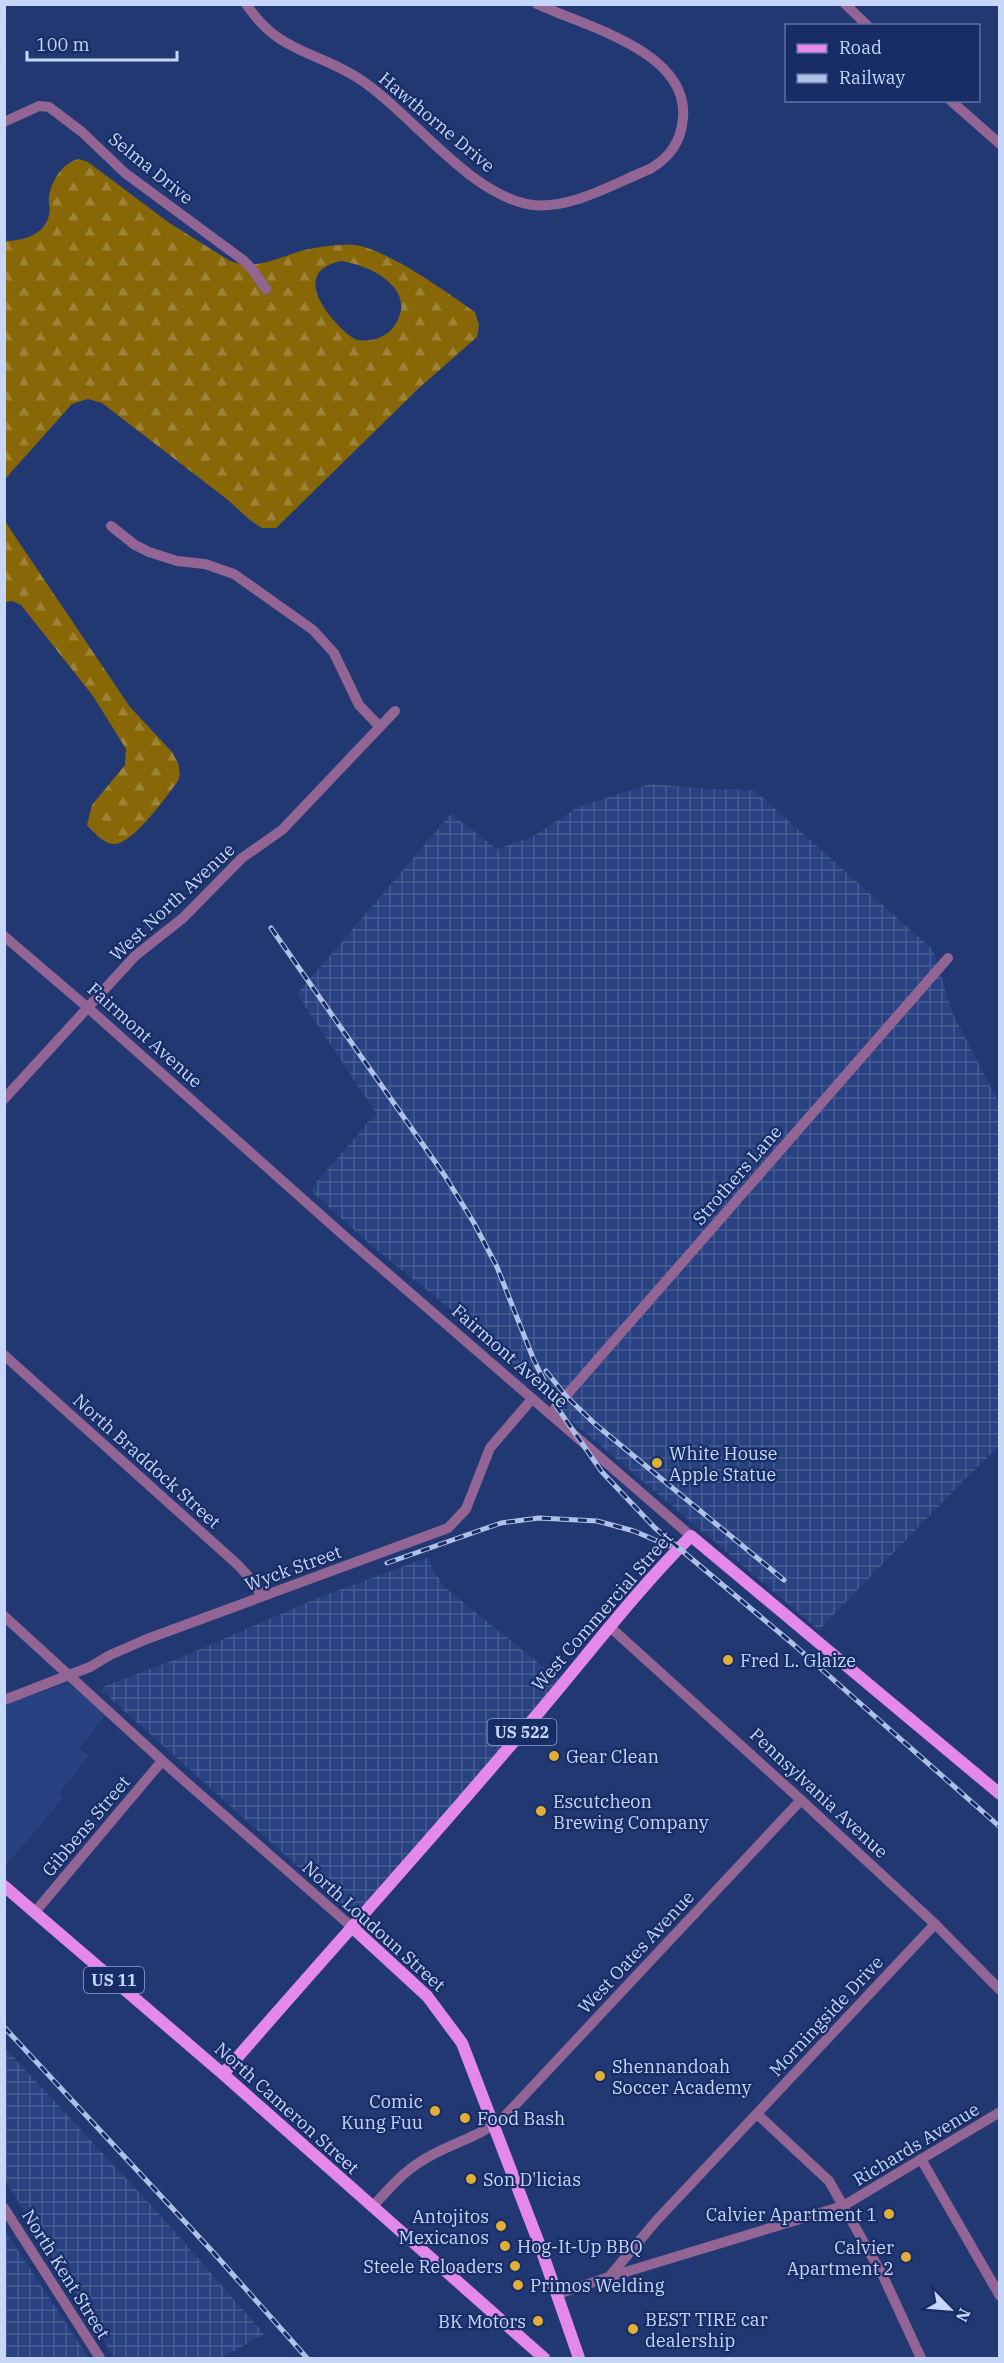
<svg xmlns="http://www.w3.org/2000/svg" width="1004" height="2363" viewBox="0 0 1004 2363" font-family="'IBM Plex Serif',serif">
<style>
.built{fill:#284181}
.industrial{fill:url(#industrial-grid)}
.forest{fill:url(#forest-firs);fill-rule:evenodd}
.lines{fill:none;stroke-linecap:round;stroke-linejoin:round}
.minor{stroke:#926594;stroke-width:10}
.major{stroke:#e489e9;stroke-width:12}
.rail-casing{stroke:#b0c1e7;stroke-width:5}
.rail{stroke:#182d66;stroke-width:3;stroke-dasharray:9;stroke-linecap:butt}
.poi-dot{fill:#e1af34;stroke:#182d66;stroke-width:2}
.labels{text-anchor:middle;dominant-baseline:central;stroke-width:4.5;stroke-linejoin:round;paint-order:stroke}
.shield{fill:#182d66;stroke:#92a4ce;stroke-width:1.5}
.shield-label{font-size:16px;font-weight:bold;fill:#c7d7fa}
.street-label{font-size:18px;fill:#c7d7fa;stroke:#182d66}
.poi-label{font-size:18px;fill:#c7d7fa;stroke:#182d66;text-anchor:start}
</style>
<defs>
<pattern id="industrial-grid" width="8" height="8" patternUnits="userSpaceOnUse" patternTransform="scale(1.5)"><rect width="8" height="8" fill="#284181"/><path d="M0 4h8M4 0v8" fill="none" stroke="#465c94"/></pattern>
<pattern id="forest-firs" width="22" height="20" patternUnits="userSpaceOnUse" patternTransform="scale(1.5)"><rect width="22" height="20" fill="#886707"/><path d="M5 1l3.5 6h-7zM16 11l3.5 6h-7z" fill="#9c8338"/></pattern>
</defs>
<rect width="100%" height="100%" fill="#223872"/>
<path class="built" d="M67 1683 107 1714 79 1749 89 1756 59 1793 63 1798 5 1867V1704Z"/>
<g class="industrial">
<path d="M650 784 709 789 754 790 933 950 953 1014 999 1103V1446L960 1484 819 1630 548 1401 453 1311 373 1247 310 1190 376 1113 297 994 451 814 497 849 534 836 578 807Z"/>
<path d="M429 1557 431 1566 444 1587 561 1681 354 1917 102 1691 105 1686 182 1657 320 1597Z"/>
<path d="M5 2048 160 2215 264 2334 221 2358H114L5 2180Z"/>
<path d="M5 2231 89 2358H5Z"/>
</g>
<g class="forest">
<path d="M79 159 88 162 168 222 230 261C261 272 284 253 314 248 326 246 343 244 355 245 387 249 448 293 475 312L479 325 477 337 419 388 276 528H262L250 520 228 500 102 403 88 399 72 404 5 479V241C22 241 45 235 49 215 51 209 48 203 49 197 51 181 63 162 79 159ZM341 261C366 264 412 285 399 317 395 328 387 335 376 339 372 340 363 341 358 340 350 338 342 329 336 323 316 301 300 270 341 261Z"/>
<path d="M4 520 130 707 172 752 178 763 180 774 178 781C167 796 132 845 114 844 103 844 94 832 87 825L92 805 125 765 126 749 93 696 21 605 12 601 5 602Z"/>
</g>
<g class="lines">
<g class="minor">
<path d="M246 4C280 54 312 49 358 78 411 112 470 197 533 205 572 209 615 183 650 169 670 157 681 142 683 118 689 51 584 26 537 4"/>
<path d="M845 4 868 26"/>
<path d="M950 100 1000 144"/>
<path d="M4 122 39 106 49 107 82 132 125 173 243 260 252 269 266 289"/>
<path d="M111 526 135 545 149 552 177 561 205 564 234 574 313 630 334 653 359 705 380 727"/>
<path d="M4 936 87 1007 342 1234 691 1536"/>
<path d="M4 1099 135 956 183 918 242 858 282 830 395 711"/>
<path d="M4 1355 238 1565 256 1585 261 1597"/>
<path d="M550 1414 948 958"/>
<path d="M4 1616 179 1776 352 1927"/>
<path d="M610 1627 801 1800 935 1924 1000 1990"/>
<path d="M4 1700 90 1667 110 1655 147 1639 448 1528 466 1509 490 1448 532 1399"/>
<path d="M35 1912 162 1761"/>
<path d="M757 2114 829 2181 883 2276 921 2358"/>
<path d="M921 2159 1000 2296"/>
<path d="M372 2207C387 2191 402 2173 420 2162 447 2144 479 2138 504 2117L801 1800"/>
<path d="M4 2208 100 2358"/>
<path d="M609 2277 843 2206 1000 2112"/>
<path d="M558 2294 609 2277 656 2221 935 1924"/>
</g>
<g class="major">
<path d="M4 1886 223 2074 544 2358"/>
<path d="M352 1927 427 1996 462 2043 540 2246 579 2358"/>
<path d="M223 2074C320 1962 420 1852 516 1739 575 1672 628 1599 691 1536L1000 1794"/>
</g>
<defs>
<g id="rail">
<path d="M271 928 445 1176 474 1223 497 1267 533 1358 556 1406 602 1472 655 1528 793 1644 1000 1827"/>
<path d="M546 1371 566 1396 595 1424 784 1580"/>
<path d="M387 1563 501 1523 539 1518 597 1521 634 1531 669 1546"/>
<path d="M4 2027 212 2251 307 2358"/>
</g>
</defs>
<use href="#rail" class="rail-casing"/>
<use href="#rail" class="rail"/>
</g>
<g class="poi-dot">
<circle cx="657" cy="1463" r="6"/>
<circle cx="728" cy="1660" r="6"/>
<circle cx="554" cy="1756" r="6"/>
<circle cx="541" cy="1811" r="6"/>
<circle cx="600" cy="2076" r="6"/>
<circle cx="435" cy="2111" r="6"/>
<circle cx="465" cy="2118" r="6"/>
<circle cx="471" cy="2179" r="6"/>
<circle cx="889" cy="2214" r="6"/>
<circle cx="501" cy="2226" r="6"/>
<circle cx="505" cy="2246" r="6"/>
<circle cx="906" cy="2257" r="6"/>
<circle cx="515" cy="2266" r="6"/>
<circle cx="518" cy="2285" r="6"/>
<circle cx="538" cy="2321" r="6"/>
<circle cx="633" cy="2329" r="6"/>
</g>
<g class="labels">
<g class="shield">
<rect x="487.5" y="1719" width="69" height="26" rx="4.5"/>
<rect x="84" y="1967" width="60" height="26" rx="4.5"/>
</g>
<g class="shield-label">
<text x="522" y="1732">US 522</text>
<text x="114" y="1980">US 11</text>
</g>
<g class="street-label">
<text transform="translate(437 122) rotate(40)">Hawthorne Drive</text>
<text transform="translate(151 168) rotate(39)">Selma Drive</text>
<text transform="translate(172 902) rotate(-43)">West North Avenue</text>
<text transform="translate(145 1035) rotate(42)">Fairmont Avenue</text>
<text transform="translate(737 1175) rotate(-49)">Strothers Lane</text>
<text transform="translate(510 1356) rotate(41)">Fairmont Avenue</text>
<text transform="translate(147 1461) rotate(42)">North Braddock Street</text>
<text transform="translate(293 1568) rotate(-20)">Wyck Street</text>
<text transform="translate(602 1611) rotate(-49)">West Commercial Street</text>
<text transform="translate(819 1793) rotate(43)">Pennsylvania Avenue</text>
<text transform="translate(86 1826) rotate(-50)">Gibbens Street</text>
<text transform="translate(374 1926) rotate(42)">North Loudoun Street</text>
<text transform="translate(636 1952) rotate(-47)">West Oates Avenue</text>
<text transform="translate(826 2016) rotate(-47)">Morningside Drive</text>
<text transform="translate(287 2108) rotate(42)">North Cameron Street</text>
<text transform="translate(916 2144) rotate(-31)">Richards Avenue</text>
<text transform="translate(66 2274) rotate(58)">North Kent Street</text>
</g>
<g class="poi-label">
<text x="669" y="1453">White House<tspan x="669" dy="21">Apple Statue</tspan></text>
<text x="740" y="1660">Fred L. Glaize</text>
<text x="566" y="1756">Gear Clean</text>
<text x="553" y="1801">Escutcheon<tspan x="553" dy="21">Brewing Company</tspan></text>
<text x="612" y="2066">Shennandoah<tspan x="612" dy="21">Soccer Academy</tspan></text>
<text x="423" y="2101" text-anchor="end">Comic<tspan x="423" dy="21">Kung Fuu</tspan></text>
<text x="477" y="2118">Food Bash</text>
<text x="483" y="2179">Son D'licias</text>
<text x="877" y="2214" text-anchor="end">Calvier Apartment 1</text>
<text x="489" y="2216" text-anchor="end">Antojitos<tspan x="489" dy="21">Mexicanos</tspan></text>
<text x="517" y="2246">Hog-It-Up BBQ</text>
<text x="894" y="2247" text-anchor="end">Calvier<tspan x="894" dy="21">Apartment 2</tspan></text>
<text x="503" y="2266" text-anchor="end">Steele Reloaders</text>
<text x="530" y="2285">Primos Welding</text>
<text x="645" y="2319">BEST TIRE car<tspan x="645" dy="21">dealership</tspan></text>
<text x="526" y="2321" text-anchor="end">BK Motors</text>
</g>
</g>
<rect width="1004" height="2363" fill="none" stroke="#c7d7fa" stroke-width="12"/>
<rect x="785" y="24" width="195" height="78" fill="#182d66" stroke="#5e71a1" stroke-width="1.5"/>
<rect x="797" y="44" width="30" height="9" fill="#e489e9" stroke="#5e71a1" stroke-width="1.5"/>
<text x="839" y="54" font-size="18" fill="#c7d7fa">Road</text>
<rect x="797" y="74" width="30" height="9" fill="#b0c1e7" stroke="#5e71a1" stroke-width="1.5"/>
<text x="839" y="84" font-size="18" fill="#c7d7fa">Railway</text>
<g transform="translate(950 2309) rotate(115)" stroke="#182d66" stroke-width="4.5" paint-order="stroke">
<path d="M0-4.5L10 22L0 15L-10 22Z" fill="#c7d7fa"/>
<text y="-9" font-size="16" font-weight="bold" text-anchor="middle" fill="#c7d7fa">N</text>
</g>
<path d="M27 51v9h150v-9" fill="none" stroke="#c7d7fa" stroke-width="3"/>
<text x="36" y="51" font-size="18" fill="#c7d7fa" stroke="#182d66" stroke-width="4.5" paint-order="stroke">100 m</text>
</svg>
